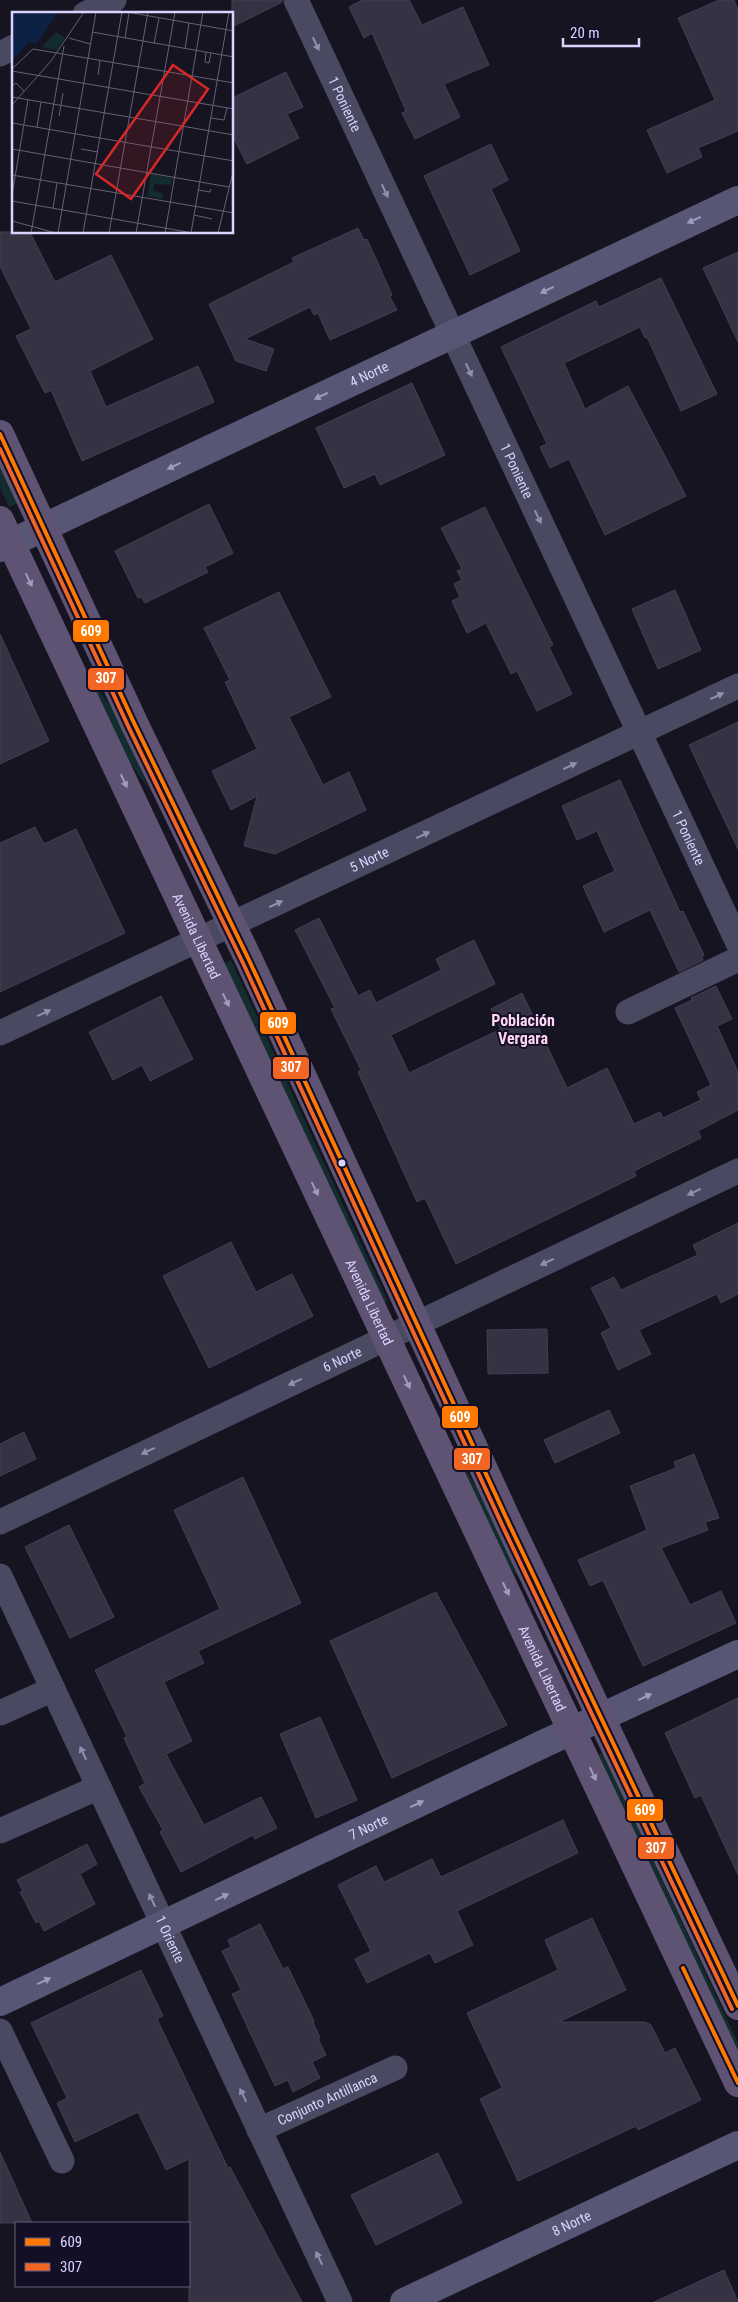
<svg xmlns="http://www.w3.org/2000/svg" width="738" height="2302" viewBox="0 0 738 2302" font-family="'Roboto Condensed',sans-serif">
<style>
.green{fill:#132c2d}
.building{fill:#343243;stroke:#433f54}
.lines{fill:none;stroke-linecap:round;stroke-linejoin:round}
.street{stroke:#4a4962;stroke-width:25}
.secondary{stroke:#575674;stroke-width:28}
.primary{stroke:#5e5373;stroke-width:28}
.bus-1-casing{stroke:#130f26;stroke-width:8}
.bus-2-casing{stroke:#130f26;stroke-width:8}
.bus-1{stroke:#ff7800;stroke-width:4}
.bus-2{stroke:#f26522;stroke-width:4}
.oneway{fill:#928eb0}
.oneway2{fill:#9e9bc0}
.oneway3{fill:#a29ac0}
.bus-dot{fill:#d9d4ff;stroke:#130f26;stroke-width:2}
.labels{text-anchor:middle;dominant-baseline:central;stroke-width:4;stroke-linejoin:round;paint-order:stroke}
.street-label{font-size:14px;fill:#d9d4ff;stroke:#130f26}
.quarter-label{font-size:16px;font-weight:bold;fill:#ffd6f0;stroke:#130f26}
.inset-road{fill:none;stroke:#64617a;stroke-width:1}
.view{fill:#d62828;fill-opacity:0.15;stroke:#d62828;stroke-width:2.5}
.inset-edge{fill:none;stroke:#d9d4ff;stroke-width:2.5}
.line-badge{stroke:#130f26;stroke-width:2}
.badge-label{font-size:14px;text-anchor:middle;font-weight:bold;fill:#fff}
</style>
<rect width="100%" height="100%" fill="#161421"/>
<g class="green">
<path d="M0 465 18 503 9 507 0 488Z"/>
<path d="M90 679 118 716 149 790 125 755Z"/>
<path d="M231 960 388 1302 381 1305 223 964Z"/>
<path d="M456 1456 481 1493 518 1575 514 1573 487 1529Z"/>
<path d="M603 1753 738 2043V2059L595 1757Z"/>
</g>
<g class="building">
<path d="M232 0H282V2L232 27Z"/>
<path d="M362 0H409L422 25 463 7 489 65 444 84 460 117 415 139 402 113 406 111 372 33 364 38 349 7Z"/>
<path d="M719 0H734L738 10V131L698 148 702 157 667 173 647 130 715 100 678 18Z"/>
<path d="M286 72 303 107 287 114 299 138 247 164 232 135V98Z"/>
<path d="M491 144 508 180 491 189 520 251 470 275 424 176Z"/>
<path d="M358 228 364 240 367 239 377 261 392 295 390 297 397 310 330 340 318 313 314 315 310 307 245 339 274 349 266 371 236 361 209 304 294 262 292 258Z"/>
<path d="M0 232H30L55 282 111 255 153 339 90 371 106 407 198 366 214 402 82 461 51 390 45 393 16 336 31 329 0 266Z"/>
<path d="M738 252V342L703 268Z"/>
<path d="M661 278 717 394 681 411 647 337 645 338 640 327 564 363 585 409 628 386 686 496 605 535 569 459 550 468 540 447 547 444 501 347 596 301 599 307Z"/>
<path d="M412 383 445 455 380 485 375 474 344 488 316 428Z"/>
<path d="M209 504 233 553 205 567 208 572 145 603 141 597 138 598 115 551Z"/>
<path d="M485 507 553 645 549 647 572 694 537 711 517 671 511 674 486 623 467 633 452 601 460 597 454 584 462 580 457 571 462 569 441 528Z"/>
<path d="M675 590 701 650 658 669 632 609Z"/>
<path d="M279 592 331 697 289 717 323 785 349 772 366 810 275 854 244 846 257 796 231 810 212 771 257 749 225 682 230 680 204 628Z"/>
<path d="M0 634 49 741 0 764Z"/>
<path d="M738 722V849L689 745Z"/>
<path d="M620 780 680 912 683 911 704 955 702 956 703 960 679 972 650 910 604 932 583 886 615 871 597 831 577 840 562 806Z"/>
<path d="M35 827 44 844 76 829 125 933 0 992V843Z"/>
<path d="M319 918 358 996 370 990 376 1003 441 970 436 959 474 940 495 984 391 1035 409 1073 501 1029 491 1009 522 993 567 1088 607 1068 634 1124 660 1112 663 1118 701 1100 697 1092 711 1085 675 1008 692 1000 691 998 716 986 732 1019 717 1026 738 1072V1110L698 1131 701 1138 634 1171 636 1176 456 1264 425 1198 417 1202 358 1072 361 1070 331 1009 335 1008 295 930Z"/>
<path d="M161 996 193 1059 150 1081 142 1065 113 1080 89 1032Z"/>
<path d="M738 1223V1294L721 1303 717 1294 639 1330 651 1354 618 1370 601 1333 611 1328 591 1288 614 1277 621 1290 698 1255 693 1245Z"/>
<path d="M231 1242 256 1292 292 1274 313 1316 209 1368 163 1276Z"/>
<path d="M547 1329 548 1373 488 1374 487 1330Z"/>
<path d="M609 1410 620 1433 555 1463 544 1440Z"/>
<path d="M24 1432 36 1459 0 1476V1444Z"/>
<path d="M694 1454 719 1518 705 1522 708 1530 661 1548 690 1605 721 1591 736 1623 643 1666 603 1580 590 1586 578 1560 647 1530 630 1486 676 1468 674 1462Z"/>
<path d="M243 1477 301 1603 198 1651 204 1663 164 1682 192 1741 166 1754 204 1825 261 1797 277 1828 255 1839 253 1835 181 1872 160 1832 163 1830 139 1787 145 1783 124 1738 127 1737 95 1670 220 1609 174 1510Z"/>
<path d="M69 1525 114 1617 70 1638 25 1547Z"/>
<path d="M436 1592 507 1725 392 1778 330 1641Z"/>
<path d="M738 1698V1875L701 1795 695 1798 665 1733Z"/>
<path d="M320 1717 357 1800 316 1818 280 1734Z"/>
<path d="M563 1820 578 1853 457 1911 473 1945 435 1963 430 1953 367 1983 355 1959 371 1951 338 1885 376 1866 384 1882 432 1859 441 1877Z"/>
<path d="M87 1844 97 1864 80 1874 95 1904 44 1931 39 1921 36 1923 20 1892 23 1891 17 1880Z"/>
<path d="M592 1918 626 1990 559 2022H645L651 2025 665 2053 675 2048 701 2100 638 2130 636 2126 518 2181 480 2099 502 2088 467 2013 558 1970 545 1940Z"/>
<path d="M260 1924 283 1969 288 1967 314 2021 313 2022 320 2038 318 2039 326 2055 312 2062 320 2078 293 2092 288 2080 275 2086 232 1994 241 1990 222 1951 231 1947 228 1940Z"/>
<path d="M141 1970 163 2016 157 2019 228 2168 230 2167 302 2302H189V2159L166 2170 138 2112 75 2142 57 2103 67 2098 31 2023Z"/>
<path d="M0 2152 32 2223H0Z"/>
<path d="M438 2153 462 2203 376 2245 351 2195Z"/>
<path d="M724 2270 738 2302H654Z"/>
</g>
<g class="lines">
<g class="street">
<path id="s1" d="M296 0 738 943"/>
<path d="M85 14 114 0"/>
<path d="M0 54 14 47"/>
<path d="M628 1012 738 959"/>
<path id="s2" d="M0 1033 738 686"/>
<path id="s3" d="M0 1522 738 1171"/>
<path id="s4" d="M0 1576 340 2302"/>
<path d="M0 1713 53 1689"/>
<path d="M0 1831 99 1787"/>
<path d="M0 2031 62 2161"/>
<path id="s5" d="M259 2130 395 2068"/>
</g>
<g class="secondary">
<path id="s6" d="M0 548 738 200"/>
<path id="s7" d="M0 2002 543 1744 738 1654"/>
<path id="s8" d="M404 2302 738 2145"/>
</g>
<g class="primary">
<path d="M0 434 135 725 249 960 510 1526 738 2006"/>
<path id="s9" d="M0 520 738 2083"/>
</g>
<defs>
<g id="bus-1">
<path d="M0 434 135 725 249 960 510 1526 738 2006"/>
<path d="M683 1968 738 2083"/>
</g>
<path id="bus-2" d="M0 449 129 728 243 963 504 1529 732 2009"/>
</defs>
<use href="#bus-1" class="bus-1-casing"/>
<use href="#bus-2" class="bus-2-casing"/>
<use href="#bus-1" class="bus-1"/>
<use href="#bus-2" class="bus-2"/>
</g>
<defs><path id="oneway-solid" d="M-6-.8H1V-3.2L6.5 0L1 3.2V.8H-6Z" transform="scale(1.25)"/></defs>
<g class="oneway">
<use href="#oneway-solid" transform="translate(316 44) rotate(65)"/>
<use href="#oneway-solid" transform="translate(385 191) rotate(65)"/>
<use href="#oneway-solid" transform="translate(469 370) rotate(65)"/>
<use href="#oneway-solid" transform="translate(538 517) rotate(65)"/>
<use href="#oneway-solid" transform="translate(717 696) rotate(-25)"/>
<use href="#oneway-solid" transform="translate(570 766) rotate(-25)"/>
<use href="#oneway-solid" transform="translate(423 835) rotate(-25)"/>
<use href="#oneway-solid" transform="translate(276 904) rotate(-25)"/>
<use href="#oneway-solid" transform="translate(44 1013) rotate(-25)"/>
<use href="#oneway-solid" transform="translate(694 1192) rotate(155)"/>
<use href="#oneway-solid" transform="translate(547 1262) rotate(155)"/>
<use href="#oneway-solid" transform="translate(295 1382) rotate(155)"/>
<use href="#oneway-solid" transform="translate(148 1451) rotate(155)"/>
<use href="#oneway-solid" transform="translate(83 1753) rotate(-115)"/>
<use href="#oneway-solid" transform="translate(152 1900) rotate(-115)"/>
<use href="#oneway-solid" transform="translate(243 2095) rotate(-115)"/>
<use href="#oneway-solid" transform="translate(319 2258) rotate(-115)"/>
</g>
<g class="oneway2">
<use href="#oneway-solid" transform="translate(694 220) rotate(155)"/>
<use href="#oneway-solid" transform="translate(547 290) rotate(155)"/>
<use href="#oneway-solid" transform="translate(321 396) rotate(155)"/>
<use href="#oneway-solid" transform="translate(174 466) rotate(155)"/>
<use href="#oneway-solid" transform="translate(645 1697) rotate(-25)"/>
<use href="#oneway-solid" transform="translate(417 1804) rotate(-25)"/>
<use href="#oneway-solid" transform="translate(222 1897) rotate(-25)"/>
<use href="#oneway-solid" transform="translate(44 1981) rotate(-25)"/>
</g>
<g class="oneway3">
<use href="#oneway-solid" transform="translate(29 580) rotate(64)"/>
<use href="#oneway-solid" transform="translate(124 781) rotate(65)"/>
<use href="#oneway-solid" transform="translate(226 1000) rotate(65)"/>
<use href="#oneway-solid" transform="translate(315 1189) rotate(64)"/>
<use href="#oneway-solid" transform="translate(407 1382) rotate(65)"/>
<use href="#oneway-solid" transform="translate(506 1589) rotate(65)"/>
<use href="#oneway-solid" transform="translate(593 1774) rotate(65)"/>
</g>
<circle class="bus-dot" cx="342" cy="1163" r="4.5"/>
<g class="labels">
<g class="street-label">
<text stroke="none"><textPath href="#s1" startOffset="115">1 Poniente</textPath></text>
<text stroke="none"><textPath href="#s6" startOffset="408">4 Norte</textPath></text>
<text stroke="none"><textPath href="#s1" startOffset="520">1 Poniente</textPath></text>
<text stroke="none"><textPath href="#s1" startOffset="925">1 Poniente</textPath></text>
<text stroke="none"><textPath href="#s2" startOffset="408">5 Norte</textPath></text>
<text stroke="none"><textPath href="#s9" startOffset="460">Avenida Libertad</textPath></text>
<text stroke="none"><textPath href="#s9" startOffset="865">Avenida Libertad</textPath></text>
<text stroke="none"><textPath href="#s3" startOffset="379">6 Norte</textPath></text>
<text stroke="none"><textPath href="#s9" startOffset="1270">Avenida Libertad</textPath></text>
<text stroke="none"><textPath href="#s7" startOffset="408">7 Norte</textPath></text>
<text stroke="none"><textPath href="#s4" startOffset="401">1 Oriente</textPath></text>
<text stroke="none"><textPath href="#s5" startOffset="75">Conjunto Antillanca</textPath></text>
<text stroke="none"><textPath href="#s8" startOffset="185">8 Norte</textPath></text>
</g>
<g class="quarter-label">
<text x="523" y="1020">Población<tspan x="523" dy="18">Vergara</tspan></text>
</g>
</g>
<g transform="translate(12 12)">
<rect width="221" height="221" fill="#161421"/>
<path d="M44 20 53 26 45 38 30 35ZM139 162 160 166 159 173 142 172 141 178 151 182 150 187 135 184Z" fill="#132c2d"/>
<path d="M0 0H46L25 31 17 30 0 49Z" fill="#0d2144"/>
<path class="inset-road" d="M115 0 222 19M80 20 222 45M57 26 78 32M113 26 117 1M142 32 147 6M173 37 177 11M194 40 193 50 197 51 199 41M0 57 21 37 222 71M0 59 222 97M86 63 88 48M0 74 4 71 12 79M0 85 222 123M0 93 39 49 72 0M47 104 51 81M199 106 212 108 215 96M0 111 222 149M25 115 29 90M0 137 217 175M69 137 86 140M0 163 222 201M186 178 198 180 199 177M0 183 16 88M0 189 181 221M41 196 45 171M182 203 200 207M0 209 44 221M19 221 52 34M46 221 84 0M71 221 110 0M97 221 136 0M124 221 163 0M153 221 191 0M179 221 217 0M206 221 222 156"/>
<path class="view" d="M161 53 196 77 119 187 84 162Z"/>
<rect width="221" height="221" class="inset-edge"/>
</g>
<g class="line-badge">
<rect x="72" y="619" width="38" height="24" rx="5" fill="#ff7800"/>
<rect x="87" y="667" width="38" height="24" rx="5" fill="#f26522"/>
<rect x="259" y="1011" width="38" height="24" rx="5" fill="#ff7800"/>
<rect x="272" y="1056" width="38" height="24" rx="5" fill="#f26522"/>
<rect x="441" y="1405" width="38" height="24" rx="5" fill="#ff7800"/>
<rect x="453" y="1447" width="38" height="24" rx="5" fill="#f26522"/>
<rect x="626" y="1798" width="38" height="24" rx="5" fill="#ff7800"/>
<rect x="637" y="1836" width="38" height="24" rx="5" fill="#f26522"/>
</g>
<g class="badge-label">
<text x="91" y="636">609</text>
<text x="106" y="683">307</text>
<text x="278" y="1028">609</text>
<text x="291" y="1072">307</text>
<text x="460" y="1422">609</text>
<text x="472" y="1464">307</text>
<text x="645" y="1815">609</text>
<text x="656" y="1853">307</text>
</g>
<rect x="15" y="2222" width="175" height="65" fill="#130f26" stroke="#625e7d"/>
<rect x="25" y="2238" width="25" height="8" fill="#ff7800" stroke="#625e7d"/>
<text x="60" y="2247" font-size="15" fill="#d9d4ff">609</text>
<rect x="25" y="2263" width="25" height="8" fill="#f26522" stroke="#625e7d"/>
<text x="60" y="2272" font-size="15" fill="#d9d4ff">307</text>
<path d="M563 38v8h76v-8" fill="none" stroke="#d9d4ff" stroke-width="2.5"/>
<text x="570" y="38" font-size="15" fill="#d9d4ff" stroke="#130f26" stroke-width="4" paint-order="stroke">20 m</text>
</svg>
